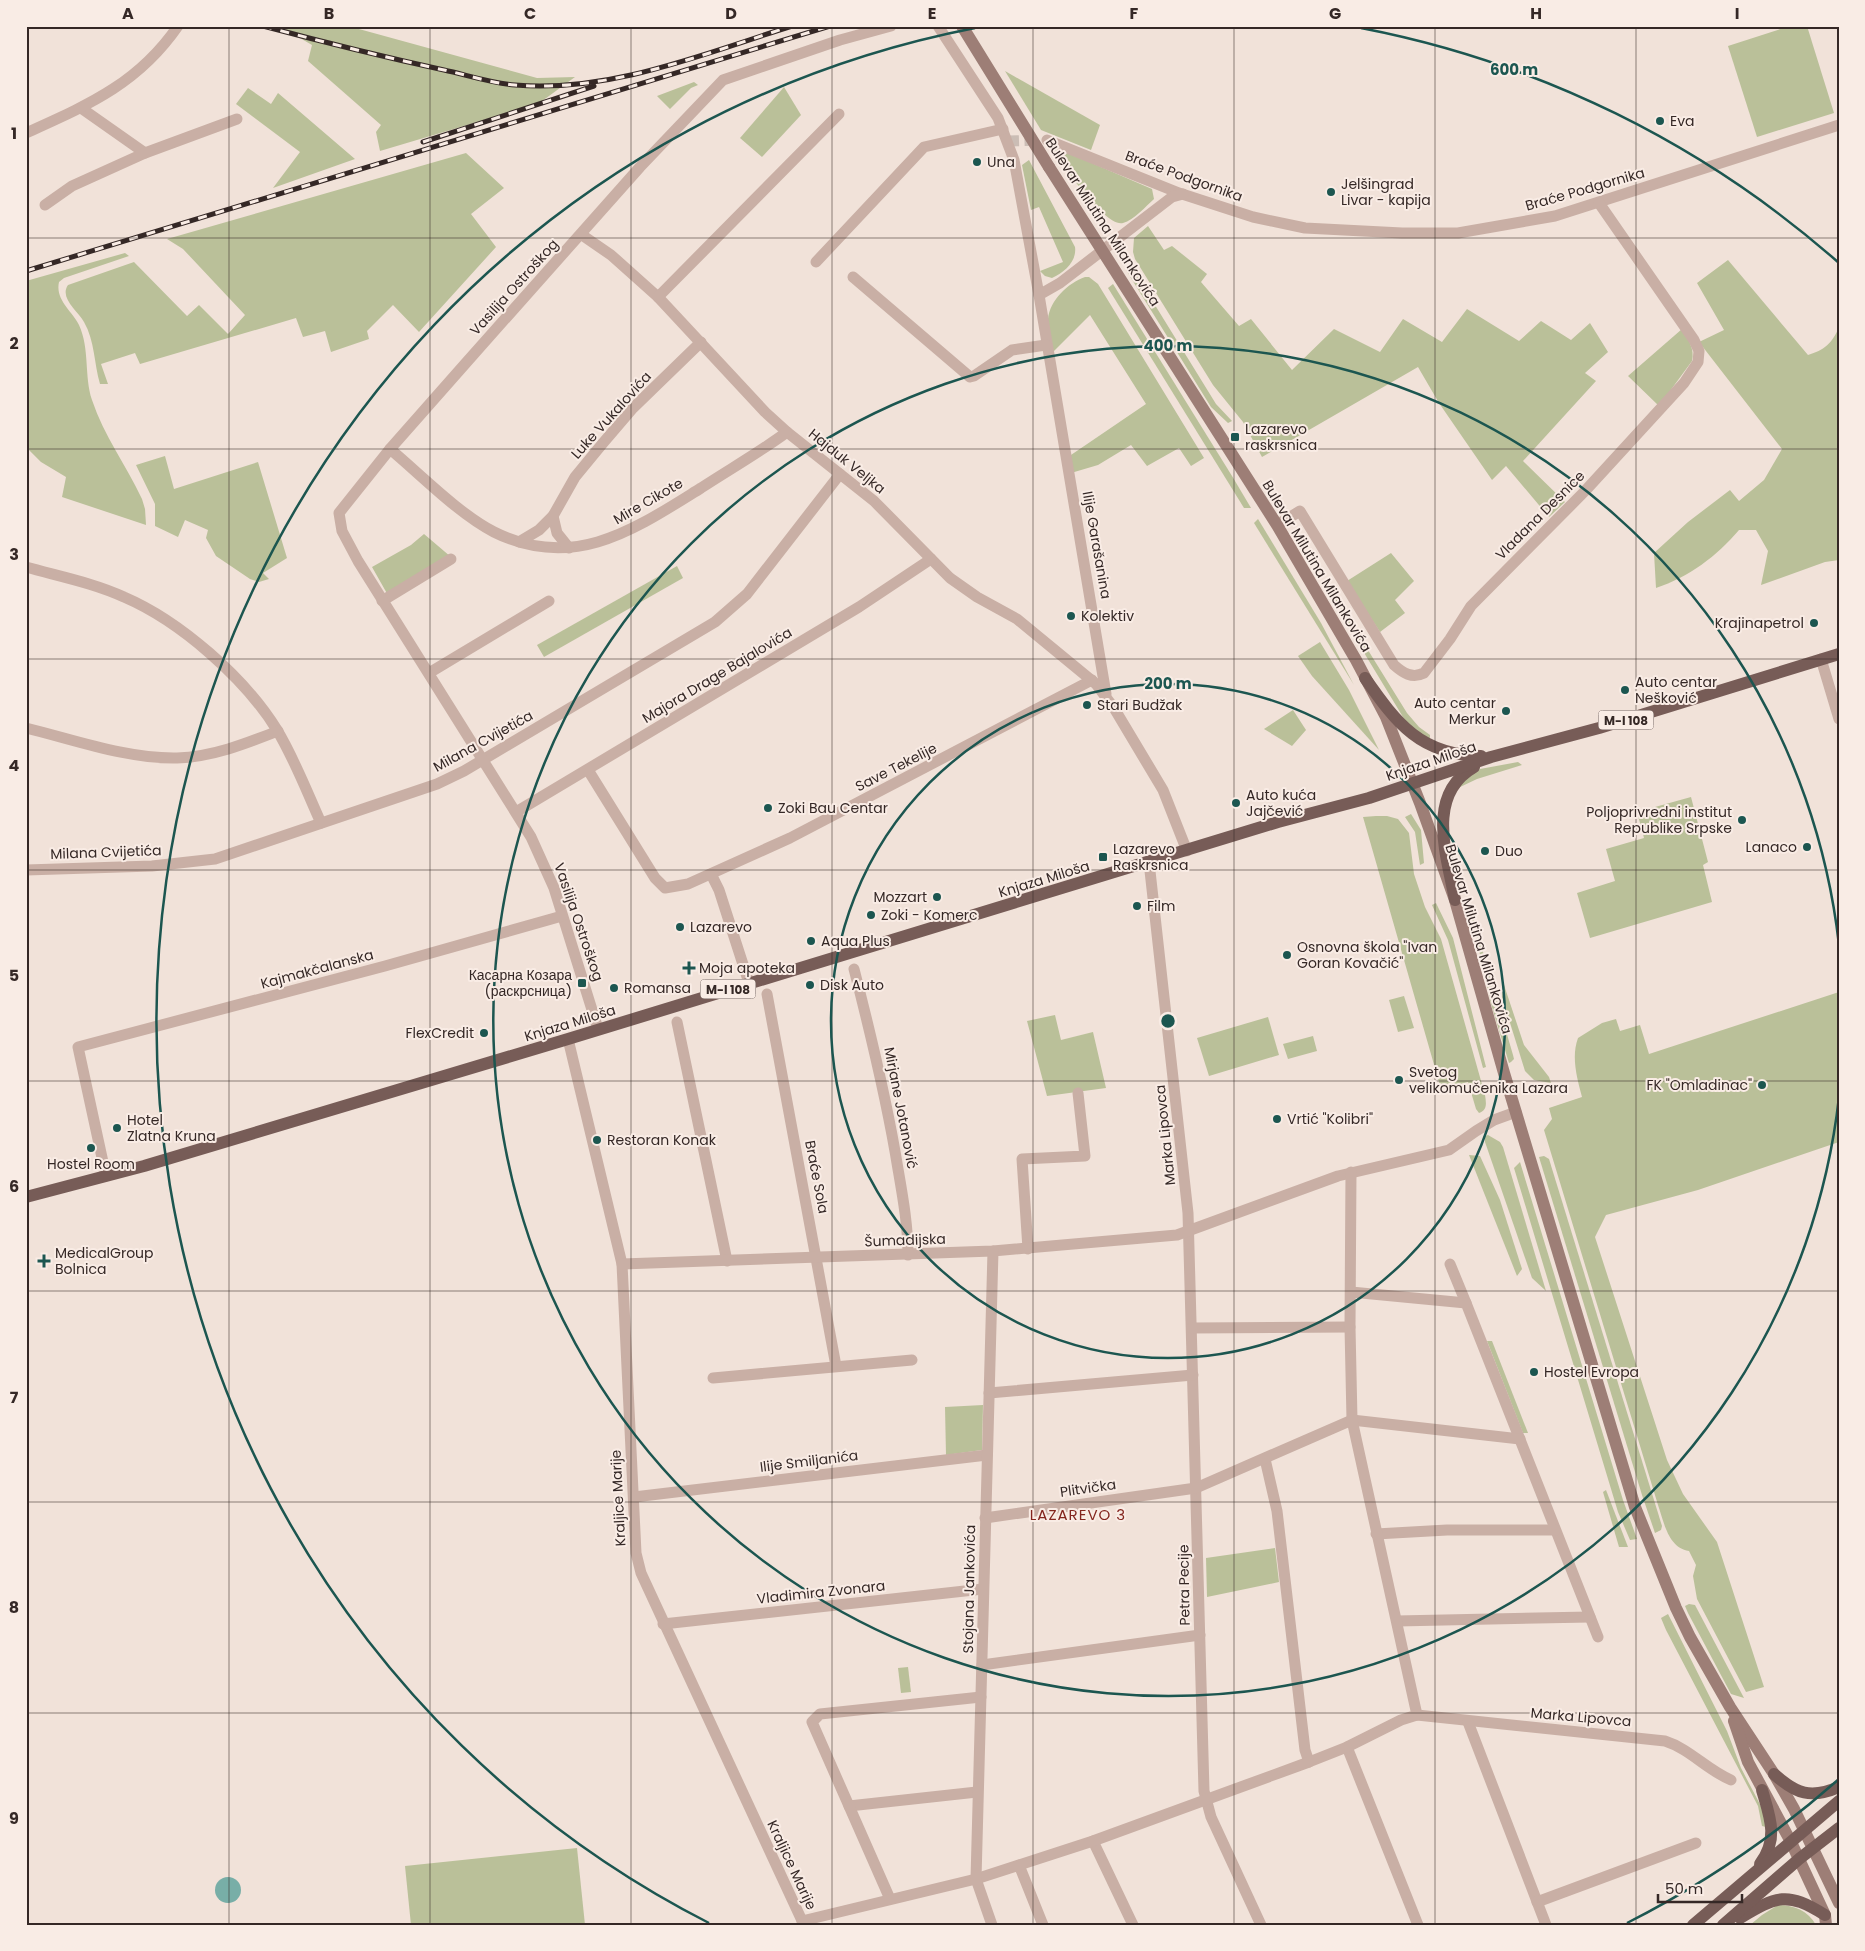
<svg xmlns="http://www.w3.org/2000/svg" width="1865" height="1951" viewBox="0 0 1865 1951" font-family="Poppins,sans-serif">
<style>
.green{fill:#bac099}
.water{fill:#78aea7}
.lines{fill:none;stroke-linecap:round;stroke-linejoin:round}
.street-tunnel{stroke:#cbbdb5;stroke-width:11;stroke-dasharray:11 5.5;stroke-linecap:butt}
.street{stroke:#c9afa5;stroke-width:11}
.secondary{stroke:#9d7e76;stroke-width:12}
.primary{stroke:#775c57;stroke-width:12}
.rail-casing{stroke:#352826;stroke-width:5}
.rail{stroke:#f9ece5;stroke-width:3;stroke-dasharray:9;stroke-linecap:butt}
.secondary-bridge{stroke:#9d7e76;stroke-width:12}
.grid{fill:none;stroke:#352826;stroke-width:1;stroke-opacity:0.55}
.ring{fill:none;stroke:#1c5650;stroke-width:2.5}
.poi-dot{fill:#1c5650;stroke:#f9ece5;stroke-width:2}
.labels{text-anchor:middle;dominant-baseline:central;stroke-width:4;stroke-linejoin:round;paint-order:stroke}
.shield{fill:#f9ece5;stroke:#70635f;stroke-width:1}
.shield-label{font-size:12px;font-weight:bold;fill:#352826}
.poi-label{font-size:14px;fill:#352826;stroke:#f9ece5;text-anchor:start}
.street-label{font-size:14px;fill:#352826;stroke:#f9ece5}
.neighbourhood-label{font-size:15px;letter-spacing:1px;fill:#84261f;stroke:#f9ece5}
.centre{fill:#1c5650;stroke:#f9ece5;stroke-width:2.5}
.ring-label{font-size:15px;text-anchor:middle;font-weight:bold;fill:#1c5650;stroke:#f9ece5;stroke-width:4;stroke-linejoin:round;paint-order:stroke}
.neatline{fill:none;stroke:#352826;stroke-width:2}
.grid-label{font-size:16px;text-anchor:middle;font-weight:bold;fill:#352826}
</style>
<rect width="100%" height="100%" fill="#f1e2d9"/>
<g class="green">
<path d="M348 26 537 78 575 77 538 104 380 151 376 132 381 125 308 61 312 45 281 27Z"/>
<path d="M1790 26H1807L1834 113 1757 137 1728 46Z"/>
<path d="M1005 71 1100 125 1091 150 1041 130Z"/>
<path d="M694 82 698 85 691 88 670 109 657 96Z"/>
<path d="M784 87 801 115 762 157 740 138Z"/>
<path d="M248 88 271 104 278 93 355 159 273 188 300 152 236 104Z"/>
<path d="M1050 145 1152 189 1154 199C1146 206 1134 220 1123 223 1105 228 1059 160 1050 145Z"/>
<path d="M466 153 504 188 471 214 496 247 419 332 393 305 367 331 369 339 331 352 325 331 303 337 296 318 140 364 135 353 101 364 108 384H100C94 364 95 341 84 322 78 311 59 298 68 285L134 262 187 316 199 305 228 334 245 315 183 249 167 239Z"/>
<path d="M1029 160 1075 247C1077 261 1065 272 1052 278L1045 276 1040 271 1063 262 1039 207 1031 210 1022 165Z"/>
<path d="M1148 226 1164 250 1172 246 1207 274 1201 282 1239 326 1251 319 1292 370 1334 329 1380 352 1403 319 1442 342 1467 309 1519 341 1541 321 1571 340 1590 323 1608 352 1585 373 1596 381 1523 461 1565 502 1549 517 1506 466 1492 480 1439 403 1418 367 1262 457 1243 422 1213 385 1135 259 1133 252 1134 238Z"/>
<path d="M125 253 129 256 64 278 59 282C55 300 72 311 79 325 90 349 84 376 92 400 104 436 126 465 142 499L145 509 146 525 62 497 66 477 41 462 26 447V281Z"/>
<path d="M1728 260 1808 355C1824 350 1832 344 1839 327V560L1825 562 1761 585 1768 551 1756 530H1739C1717 556 1689 577 1656 588L1654 553 1688 522 1730 490 1739 501 1764 480 1782 449 1699 342 1724 330 1697 283Z"/>
<path d="M1126 270 1134 271 1216 404 1232 421 1228 423 1211 407Z"/>
<path d="M1085 277H1089L1098 284 1204 458 1191 466 1179 448 1147 466 1131 445 1098 465 1071 473 1068 457 1146 404 1090 315 1051 354C1050 343 1047 330 1048 319 1050 300 1068 283 1085 277Z"/>
<path d="M1113 284 1232 476 1251 508H1244L1108 288Z"/>
<path d="M1682 329C1688 339 1695 349 1692 361L1659 406 1628 376Z"/>
<path d="M165 456 174 489 258 462 287 558 263 573 269 579 259 582 250 579 216 556 206 538 208 530 185 520 178 537 155 526V504L136 465Z"/>
<path d="M1258 519 1321 623 1354 685 1254 523Z"/>
<path d="M424 534 451 557 389 597 372 567 411 545Z"/>
<path d="M1391 553 1414 581 1395 600 1405 613 1380 632 1347 581Z"/>
<path d="M677 566 683 578 544 657 537 645Z"/>
<path d="M1327 584 1407 713 1419 727 1430 735V741L1406 722 1366 656Z"/>
<path d="M1320 642 1349 690 1379 750 1312 676 1298 656Z"/>
<path d="M1293 710 1306 730 1292 746 1264 729Z"/>
<path d="M1518 762 1522 765 1477 779 1458 788 1459 782 1480 769Z"/>
<path d="M1691 797 1708 862 1703 865 1712 902 1590 938 1577 893 1615 881 1606 849 1644 838 1637 812Z"/>
<path d="M1411 814 1421 830 1424 863 1420 865 1415 832 1405 817Z"/>
<path d="M1376 816H1387L1398 819 1409 833 1414 874 1425 907 1441 939 1485 1095C1486 1102 1488 1110 1479 1113L1476 1109 1468 1082 1441 1089 1363 817Z"/>
<path d="M1467 897 1513 1055 1514 1059 1511 1062 1509 1063 1491 1004Z"/>
<path d="M1436 903 1453 938 1486 1067 1483 1068 1448 940 1432 905Z"/>
<path d="M1504 985 1524 1045 1549 1077 1551 1083 1534 1080 1525 1071 1502 997Z"/>
<path d="M1839 992V1142L1698 1190 1606 1215 1595 1237 1667 1460 1683 1494 1717 1542 1764 1687 1746 1692 1697 1599 1693 1576 1696 1565 1689 1551C1668 1548 1664 1522 1658 1505L1544 1130 1552 1119 1549 1108 1582 1097C1577 1078 1571 1057 1578 1038L1602 1023 1616 1019 1620 1031 1640 1025 1649 1054Z"/>
<path d="M1404 996 1414 1028 1398 1032 1389 1000Z"/>
<path d="M1055 1015 1061 1040 1093 1032 1106 1088 1047 1096 1027 1021Z"/>
<path d="M1268 1017 1279 1055 1209 1076 1197 1038Z"/>
<path d="M1313 1036 1317 1051 1288 1059 1283 1044Z"/>
<path d="M1488 1135 1500 1142 1503 1147 1546 1291 1532 1278 1485 1142V1136Z"/>
<path d="M1469 1155 1480 1156 1500 1200 1522 1269 1517 1276Z"/>
<path d="M1544 1156 1549 1159 1662 1526 1661 1530 1655 1533 1642 1495 1539 1157Z"/>
<path d="M1520 1162 1623 1500 1637 1539 1630 1540 1618 1512 1514 1168Z"/>
<path d="M1487 1341H1492L1528 1433H1523Z"/>
<path d="M983 1405 982 1450 946 1455 945 1407Z"/>
<path d="M1606 1490 1628 1547H1619L1603 1492Z"/>
<path d="M1275 1548 1279 1582 1207 1597 1206 1558Z"/>
<path d="M1689 1604 1695 1605 1744 1698 1731 1694 1688 1613 1685 1606Z"/>
<path d="M1668 1614 1727 1731 1741 1768 1764 1812 1766 1827 1762 1826 1758 1806 1666 1630 1661 1618Z"/>
<path d="M908 1667 911 1692 901 1693 898 1668Z"/>
<path d="M577 1848 585 1925H411L405 1866Z"/>
<path d="M1778 1905C1795 1905 1808 1911 1816 1925L1770 1923 1750 1925 1762 1915Z"/>
</g>
<circle class="water" cx="228" cy="1890" r="13"/>
<g class="lines">
<path class="street-tunnel" d="M1008 141 1040 140"/>
<g class="street">
<path d="M938 26 998 118 1014 160 1039 295 1106 694"/>
<path d="M81 108 145 153 237 119"/>
<path d="M26 133C88 105 138 84 178 26"/>
<path d="M1047 140 1179 193 1253 217 1305 228 1402 233H1458L1555 216 1839 125"/>
<path d="M45 205 72 186 145 153"/>
<path d="M582 235 611 255 658 297 765 412 787 432 874 501 950 578 977 597 1017 619 1096 684 1114 708 1163 790 1187 851"/>
<path d="M816 262 924 147 1003 129"/>
<path d="M853 277 970 377 974 376 1012 350 1046 345"/>
<path d="M1039 295 1060 283 1172 197 1183 194"/>
<path d="M658 297 839 114"/>
<path d="M390 449C421 475 459 514 494 532 574 572 635 529 701 488 730 469 760 452 787 432"/>
<path d="M553 516 557 533 569 548"/>
<path d="M1277 525 1300 511 1394 665C1403 673 1412 679 1424 673L1450 639 1471 606 1585 491 1684 383 1698 362 1699 351 1694 340 1599 203"/>
<path d="M519 542 539 530 553 516 575 477 603 443 633 408 701 342"/>
<path d="M26 567C58 576 94 583 124 597 180 621 245 678 277 730 294 758 307 792 321 823"/>
<path d="M382 601 451 559"/>
<path d="M1821 659 1839 719"/>
<path d="M429 673 549 601"/>
<path d="M26 728C75 740 127 759 177 758 212 757 245 744 278 731"/>
<path d="M588 770 655 878 665 888 688 884 790 838 1092 680"/>
<path d="M516 812 859 607 931 559"/>
<path d="M1149 862 1188 1213 1204 1791 1211 1817 1261 1925"/>
<path d="M26 870 152 866 215 859 437 784 464 771 715 622 747 594 840 474"/>
<path d="M711 874 719 890 749 983"/>
<path d="M854 969C871 1035 887 1101 898 1169 903 1198 908 1226 908 1255"/>
<path d="M767 994 836 1366"/>
<path d="M677 1022 727 1261"/>
<path d="M598 1029 554 888 531 837 358 561 342 531 339 513 390 449 465 364 640 167 723 80 840 40 891 26"/>
<path d="M568 1039 622 1264 636 1553 641 1573 804 1925"/>
<path d="M106 1176 78 1047 385 966 562 916"/>
<path d="M1028 1249 1022 1159 1085 1156 1078 1093"/>
<path d="M622 1264 993 1251 1177 1235 1338 1176 1449 1150 1476 1131 1494 1120 1516 1112"/>
<path d="M1450 1264 1466 1303"/>
<path d="M1351 1292 1466 1303 1598 1637"/>
<path d="M1192 1328 1350 1327"/>
<path d="M713 1378 912 1360"/>
<path d="M989 1393 1193 1375"/>
<path d="M1265 1459 1277 1511 1305 1750 1309 1762"/>
<path d="M634 1497 987 1455"/>
<path d="M985 1518 1196 1488 1352 1420 1520 1439"/>
<path d="M1376 1534 1447 1530H1555"/>
<path d="M1397 1621 1590 1617"/>
<path d="M663 1624 983 1589"/>
<path d="M982 1665 1200 1635"/>
<path d="M1417 1715 1665 1741C1690 1749 1707 1770 1731 1780"/>
<path d="M1468 1722 1546 1925"/>
<path d="M1347 1747 1418 1925"/>
<path d="M849 1806 977 1792"/>
<path d="M1093 1841 1133 1925"/>
<path d="M1019 1865 1043 1925"/>
<path d="M890 1899 812 1722 820 1714 981 1697"/>
<path d="M1537 1902 1696 1843"/>
<path d="M802 1921 976 1879 1093 1841 1309 1762 1347 1747 1401 1720 1417 1715 1352 1420 1350 1327 1351 1172"/>
<path d="M992 1925 976 1879 993 1251"/>
</g>
<g class="secondary">
<path d="M1049 167 1277 525 1356 660 1386 717 1420 803 1455 900 1504 1073 1635 1507 1676 1608 1690 1637 1730 1707 1774 1774 1794 1809 1839 1903"/>
<path d="M1734 1721 1748 1762 1791 1842 1825 1915 1826 1925"/>
</g>
<g class="primary">
<path d="M1365 678C1397 724 1421 755 1481 756"/>
<path d="M1455 900C1447 856 1425 795 1474 767"/>
<path d="M26 1197 144 1166 568 1039 1278 822 1369 798 1491 757 1599 728 1839 654"/>
<path d="M1774 1774C1796 1794 1811 1799 1839 1787"/>
<path d="M1760 1864C1779 1839 1770 1817 1762 1790"/>
<path d="M1740 1918C1777 1896 1787 1891 1825 1915"/>
<path d="M1693 1925 1839 1801"/>
<path d="M1723 1925 1799 1859 1839 1828"/>
</g>
<defs>
<g id="rail">
<path d="M263 26C323 42 384 57 444 70 467 75 491 83 515 85 609 93 703 54 792 26"/>
<path d="M423 142 594 86"/>
<path d="M26 271 830 26"/>
</g>
</defs>
<use href="#rail" class="rail-casing"/>
<use href="#rail" class="rail"/>
<path class="secondary-bridge" d="M962 26 1049 167"/>
</g>
<path class="grid" d="M229 26V1925M430 26V1925M631 26V1925M832 26V1925M1033 26V1925M1234 26V1925M1435 26V1925M1636 26V1925M26 238H1839M26 449H1839M26 659H1839M26 870H1839M26 1081H1839M26 1291H1839M26 1502H1839M26 1713H1839"/>
<g class="ring">
<circle cx="1168" cy="1021" r="337"/>
<path d="M1839 1097A675 675 0 1 1 1839 945"/>
<path d="M1839 1779A1012 1012 0 0 1 1627 1923M709 1923A1012 1012 0 0 1 975 28M1361 28A1012 1012 0 0 1 1839 263"/>
</g>
<g class="poi-dot">
<circle cx="1660" cy="121" r="5"/>
<circle cx="977" cy="162" r="5"/>
<circle cx="1331" cy="192" r="5"/>
<rect x="1230" y="432" width="10" height="10" rx="2.5"/>
<circle cx="1071" cy="616" r="5"/>
<circle cx="1814" cy="623" r="5"/>
<circle cx="1625" cy="690" r="5"/>
<circle cx="1087" cy="705" r="5"/>
<circle cx="1506" cy="711" r="5"/>
<circle cx="1236" cy="803" r="5"/>
<circle cx="768" cy="808" r="5"/>
<circle cx="1742" cy="820" r="5"/>
<circle cx="1807" cy="847" r="5"/>
<circle cx="1485" cy="851" r="5"/>
<rect x="1098" y="852" width="10" height="10" rx="2.5"/>
<circle cx="937" cy="897" r="5"/>
<circle cx="1137" cy="906" r="5"/>
<circle cx="871" cy="915" r="5"/>
<circle cx="680" cy="927" r="5"/>
<circle cx="811" cy="941" r="5"/>
<circle cx="1287" cy="955" r="5"/>
<path d="M686.5 960.5h5v5h5v5h-5v5h-5v-5h-5v-5h5z"/>
<rect x="577" y="978" width="10" height="10" rx="2.5"/>
<circle cx="810" cy="985" r="5"/>
<circle cx="614" cy="988" r="5"/>
<circle cx="484" cy="1033" r="5"/>
<circle cx="1399" cy="1080" r="5"/>
<circle cx="1762" cy="1085" r="5"/>
<circle cx="1277" cy="1119" r="5"/>
<circle cx="117" cy="1128" r="5"/>
<circle cx="597" cy="1140" r="5"/>
<circle cx="91" cy="1148" r="5"/>
<path d="M41.5 1253.5h5v5h5v5h-5v5h-5v-5h-5v-5h5z"/>
<circle cx="1534" cy="1372" r="5"/>
</g>
<g class="labels">
<g class="shield">
<rect x="1598.5" y="710.5" width="55" height="19" rx="4"/>
<rect x="700.5" y="979.5" width="55" height="19" rx="4"/>
</g>
<g class="shield-label">
<text x="1626" y="720">M-I 108</text>
<text x="728" y="989">M-I 108</text>
</g>
<g class="poi-label">
<text x="1670" y="121">Eva</text>
<text x="987" y="162">Una</text>
<text x="1341" y="184">Jelšingrad<tspan x="1341" dy="16">Livar - kapija</tspan></text>
<text x="1245" y="429">Lazarevo<tspan x="1245" dy="16">raskrsnica</tspan></text>
<text x="1081" y="616">Kolektiv</text>
<text x="1804" y="623" text-anchor="end">Krajinapetrol</text>
<text x="1635" y="682">Auto centar<tspan x="1635" dy="16">Nešković</tspan></text>
<text x="1496" y="703" text-anchor="end">Auto centar<tspan x="1496" dy="16">Merkur</tspan></text>
<text x="1097" y="705">Stari Budžak</text>
<text x="1246" y="795">Auto kuća<tspan x="1246" dy="16">Jajčević</tspan></text>
<text x="778" y="808">Zoki Bau Centar</text>
<text x="1732" y="812" text-anchor="end">Poljoprivredni institut<tspan x="1732" dy="16">Republike Srpske</tspan></text>
<text x="1797" y="847" text-anchor="end">Lanaco</text>
<text x="1113" y="849">Lazarevo<tspan x="1113" dy="16">Raskrsnica</tspan></text>
<text x="1495" y="851">Duo</text>
<text x="927" y="897" text-anchor="end">Mozzart</text>
<text x="1147" y="906">Film</text>
<text x="881" y="915">Zoki - Komerc</text>
<text x="690" y="927">Lazarevo</text>
<text x="821" y="941">Aqua Plus</text>
<text x="1297" y="947">Osnovna škola "Ivan<tspan x="1297" dy="16">Goran Kovačić"</tspan></text>
<text x="699" y="968">Moja apoteka</text>
<text x="572" y="975" text-anchor="end">Касарна Козара<tspan x="572" dy="16">(раскрсница)</tspan></text>
<text x="820" y="985">Disk Auto</text>
<text x="624" y="988">Romansa</text>
<text x="474" y="1033" text-anchor="end">FlexCredit</text>
<text x="1409" y="1072">Svetog<tspan x="1409" dy="16">velikomučenika Lazara</tspan></text>
<text x="1752" y="1085" text-anchor="end">FK "Omladinac"</text>
<text x="1287" y="1119">Vrtić "Kolibri"</text>
<text x="127" y="1120">Hotel<tspan x="127" dy="16">Zlatna Kruna</tspan></text>
<text x="607" y="1140">Restoran Konak</text>
<text x="91" y="1164" text-anchor="middle">Hostel Room</text>
<text x="55" y="1253">MedicalGroup<tspan x="55" dy="16">Bolnica</tspan></text>
<text x="1544" y="1372">Hostel Evropa</text>
</g>
<g class="street-label">
<text transform="translate(1184 176) rotate(20)">Braće Podgornika</text>
<text transform="translate(1585 189) rotate(-16)">Braće Podgornika</text>
<text transform="translate(1103 222) rotate(57)">Bulevar Milutina Milankovića</text>
<text transform="translate(514 287) rotate(-48)">Vasilija Ostroškog</text>
<text transform="translate(611 415) rotate(-48)">Luke Vukalovića</text>
<text transform="translate(847 461) rotate(39)">Hajduk Veljka</text>
<text transform="translate(648 501) rotate(-30)">Mire Cikote</text>
<text transform="translate(1540 515) rotate(-45)">Vladana Desnice</text>
<text transform="translate(1097 545) rotate(80)">Ilije Garašanina</text>
<text transform="translate(1317 566) rotate(59)">Bulevar Milutina Milankovića</text>
<text transform="translate(717 675) rotate(-31)">Majora Drage Bajalovića</text>
<text transform="translate(483 741) rotate(-29)">Milana Cvijetića</text>
<text transform="translate(1431 761) rotate(-19)">Knjaza Miloša</text>
<text transform="translate(896 767) rotate(-27)">Save Tekelije</text>
<text transform="translate(106 852) rotate(-2)">Milana Cvijetića</text>
<text transform="translate(1044 879) rotate(-17)">Knjaza Miloša</text>
<text transform="translate(579 922) rotate(71)">Vasilija Ostroškog</text>
<text transform="translate(1479 939) rotate(73)">Bulevar Milutina Milankovića</text>
<text transform="translate(317 969) rotate(-15)">Kajmakčalanska</text>
<text transform="translate(570 1023) rotate(-17)">Knjaza Miloša</text>
<text transform="translate(901 1108) rotate(79)">Mirjane Jotanović</text>
<text transform="translate(1165 1135) rotate(-96)">Marka Lipovca</text>
<text transform="translate(817 1177) rotate(79)">Braće Sola</text>
<text transform="translate(905 1240) rotate(-2)">Šumadijska</text>
<text transform="translate(809 1461) rotate(-7)">Ilije Smiljanića</text>
<text transform="translate(1088 1488) rotate(-8)">Plitvička</text>
<text transform="translate(618 1498) rotate(-93)">Kraljice Marije</text>
<text transform="translate(1184 1585) rotate(-91)">Petra Pecije</text>
<text transform="translate(969 1589) rotate(-89)">Stojana Jankovića</text>
<text transform="translate(821 1592) rotate(-6)">Vladimira Zvonara</text>
<text transform="translate(1581 1717) rotate(5)">Marka Lipovca</text>
<text transform="translate(792 1865) rotate(65)">Kraljice Marije</text>
</g>
<g class="neighbourhood-label">
<text x="1078" y="1514">LAZAREVO 3</text>
</g>
</g>
<circle cx="1168" cy="1021" r="8" class="centre"/>
<g class="ring-label">
<text x="1514" y="75">600 m</text>
<text x="1168" y="351">400 m</text>
<text x="1168" y="689">200 m</text>
</g>
<rect width="1865" height="1951" fill="none" stroke="#f9ece5" stroke-width="55"/>
<path d="M1658 1894v8h84v-8" fill="none" stroke="#352826" stroke-width="2.5"/>
<text x="1665" y="1894" font-size="15" fill="#352826" stroke="#f9ece5" stroke-width="4" paint-order="stroke">50 m</text>
<rect x="28" y="28" width="1810" height="1896" class="neatline"/>
<g class="grid-label">
<text x="128" y="19">A</text>
<text x="329" y="19">B</text>
<text x="530" y="19">C</text>
<text x="731" y="19">D</text>
<text x="932" y="19">E</text>
<text x="1134" y="19">F</text>
<text x="1335" y="19">G</text>
<text x="1536" y="19">H</text>
<text x="1737" y="19">I</text>
<text x="14" y="139">1</text>
<text x="14" y="349">2</text>
<text x="14" y="560">3</text>
<text x="14" y="771">4</text>
<text x="14" y="981">5</text>
<text x="14" y="1192">6</text>
<text x="14" y="1403">7</text>
<text x="14" y="1613">8</text>
<text x="14" y="1824">9</text>
</g>
</svg>
